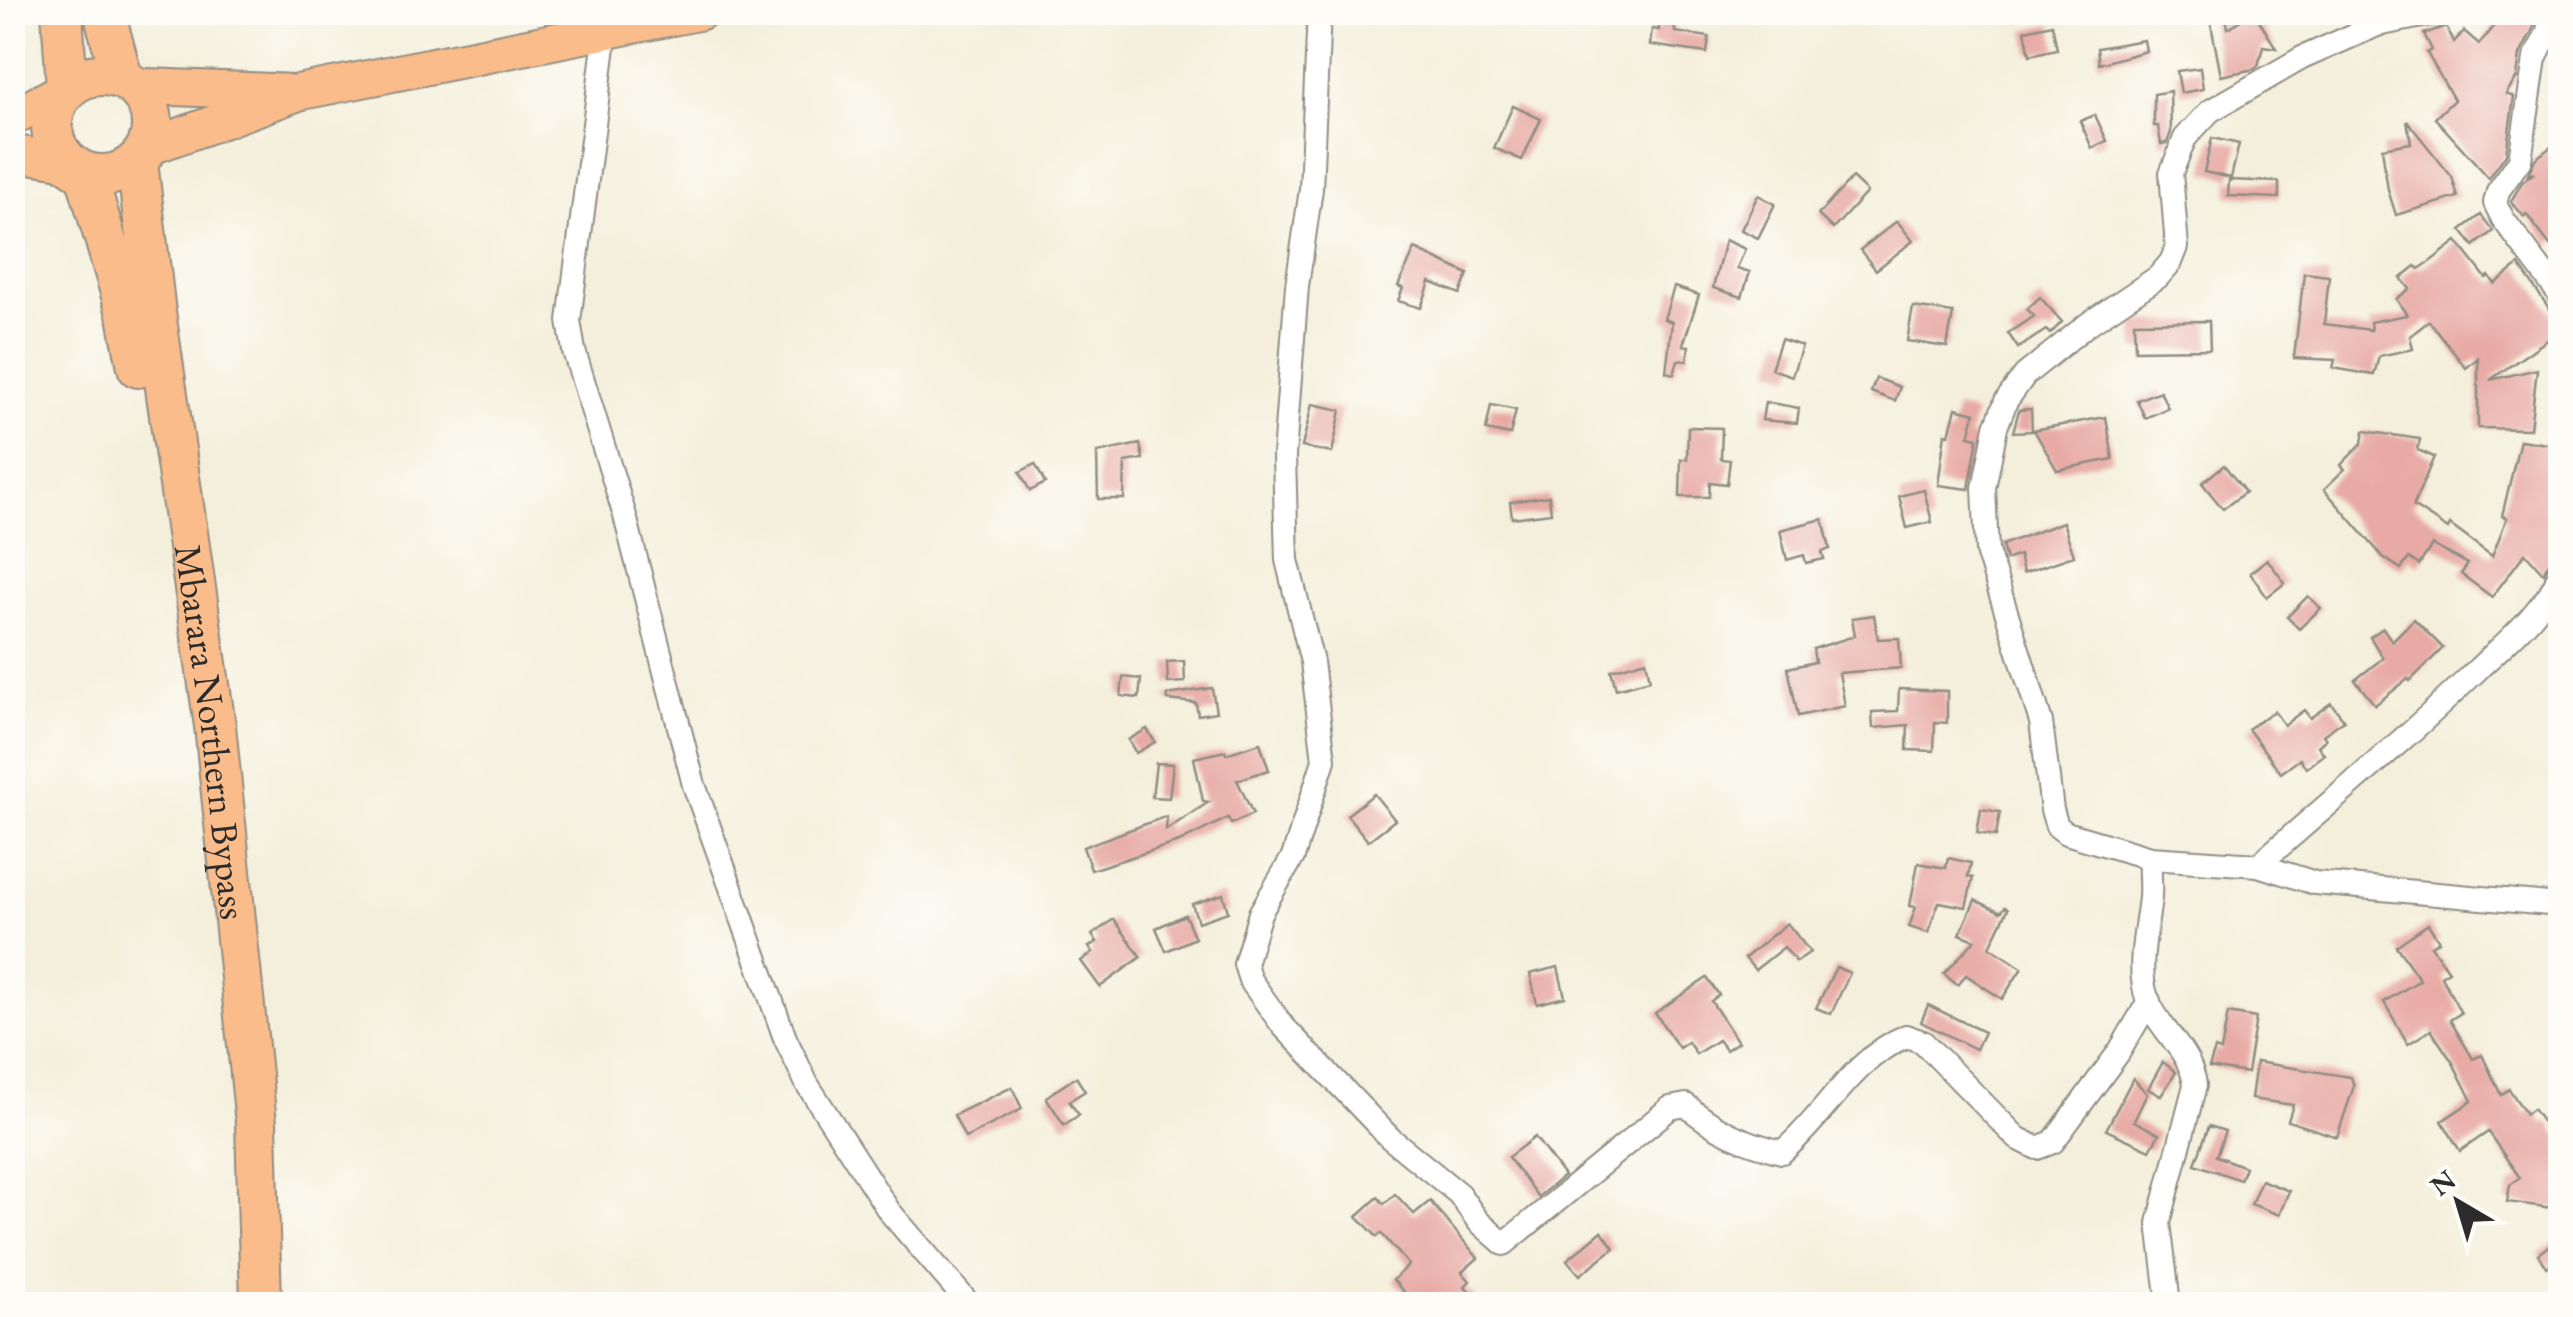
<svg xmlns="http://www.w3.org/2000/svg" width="2573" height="1317" viewBox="0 0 2573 1317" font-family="'EB Garamond',serif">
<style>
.building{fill:#e8aaa5}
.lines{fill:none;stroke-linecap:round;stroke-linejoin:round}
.street-casing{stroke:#908d83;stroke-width:26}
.primary-casing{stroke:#908d83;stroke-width:39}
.highway-casing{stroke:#908d83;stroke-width:44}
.street{stroke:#fff;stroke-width:22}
.primary{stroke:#f9bc8a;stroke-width:35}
.highway{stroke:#f9bc8a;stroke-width:40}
.labels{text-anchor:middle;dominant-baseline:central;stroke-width:8;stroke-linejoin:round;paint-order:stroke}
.street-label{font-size:38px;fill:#2b2b2b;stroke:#fdfcf7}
</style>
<rect width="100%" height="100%" fill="#fdfcf7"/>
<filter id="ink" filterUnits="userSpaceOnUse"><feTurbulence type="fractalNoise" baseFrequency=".01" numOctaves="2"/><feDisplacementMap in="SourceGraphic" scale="20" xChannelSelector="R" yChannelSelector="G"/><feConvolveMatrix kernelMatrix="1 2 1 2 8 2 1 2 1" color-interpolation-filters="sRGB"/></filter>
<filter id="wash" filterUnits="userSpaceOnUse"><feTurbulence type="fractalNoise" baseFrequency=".0048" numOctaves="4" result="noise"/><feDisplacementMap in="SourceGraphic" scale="40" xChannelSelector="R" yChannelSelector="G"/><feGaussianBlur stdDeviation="2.25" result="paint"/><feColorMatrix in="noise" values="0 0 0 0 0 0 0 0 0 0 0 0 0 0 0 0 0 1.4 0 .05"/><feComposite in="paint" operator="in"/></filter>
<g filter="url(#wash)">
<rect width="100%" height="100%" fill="#f4efdb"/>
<g id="blocks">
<g class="building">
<path d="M1659 12H1674L1675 32 1709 37 1707 53 1650 45 1652 29 1659 30Z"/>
<path d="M2225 12 2228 28 2254 12 2276 48 2263 46 2258 66 2254 69 2221 76 2209 14Z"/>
<path d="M2505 12H2536L2534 27 2520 55 2517 77 2506 94 2514 97 2506 154 2489 178 2435 118 2454 100 2427 53 2432 50 2424 34 2446 26 2454 42 2464 31 2479 44Z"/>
<path d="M2052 24 2057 49 2030 55 2025 30Z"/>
<path d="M2144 40 2146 51 2099 64 2097 48Z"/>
<path d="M2200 68 2203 89 2181 93 2177 71Z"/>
<path d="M2170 91 2171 132 2167 143 2161 144 2158 126H2154V94Z"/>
<path d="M1513 106 1541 119 1522 160 1494 148Z"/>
<path d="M2095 115 2107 141 2092 148 2080 121Z"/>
<path d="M2407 121 2452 177 2458 197 2396 215 2388 190 2382 148 2411 143Z"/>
<path d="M2212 138 2239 144 2231 178 2204 172Z"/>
<path d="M2560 140V212L2554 217 2560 225V237L2550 245 2526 214 2524 217 2511 201 2522 182 2534 173 2528 175 2535 159Z"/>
<path d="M1852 178 1867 192 1833 229 1818 215Z"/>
<path d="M2229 180 2279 182V198L2228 196Z"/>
<path d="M1758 195 1775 204 1758 238 1741 230Z"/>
<path d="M2481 215 2493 231 2474 246 2461 230Z"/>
<path d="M1897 221 1913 241 1876 270 1860 250Z"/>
<path d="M1725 240 1745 249 1737 268 1750 272 1742 297 1713 288Z"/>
<path d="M2457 241 2486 278 2489 276 2495 284 2519 265 2560 324V331L2490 380 2537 369 2530 429 2478 428V358L2466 368 2429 321 2410 336 2413 349 2379 356 2374 375 2333 368 2335 360 2294 358 2304 273 2329 276 2324 324 2371 330 2370 322 2407 315 2396 299 2410 289 2401 278 2416 266 2419 269 2431 261Z"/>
<path d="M1415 249 1468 274 1460 294 1430 282 1421 308 1398 301 1403 288 1398 286Z"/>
<path d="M1674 287 1699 295 1683 345 1689 346 1687 361 1678 360 1674 374 1666 372 1672 322 1664 319Z"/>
<path d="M2040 297 2062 322 2050 334 2046 330 2018 348 2008 333 2034 316 2027 309Z"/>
<path d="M1913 307 1953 313 1947 347 1907 341Z"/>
<path d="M2209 321 2210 349 2135 350 2134 322Z"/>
<path d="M1781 339 1802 346 1792 376 1771 369Z"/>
<path d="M1876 378 1900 387 1895 401 1871 392Z"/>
<path d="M2160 391 2168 408 2145 418 2137 400Z"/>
<path d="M1765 402 1799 408 1797 423 1762 420Z"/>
<path d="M1312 404 1341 410 1332 453 1302 447Z"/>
<path d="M1491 405 1516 410 1510 435 1486 430Z"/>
<path d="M1956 408 1975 413 1969 436 1978 438 1969 489 1938 485 1945 433 1949 434Z"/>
<path d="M2031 409 2032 431 2013 432 2019 410Z"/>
<path d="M2106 417 2113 459 2057 470 2034 430Z"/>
<path d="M1688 427 1722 428 1721 459 1730 460 1727 484 1710 482 1709 497H1680L1681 459H1687Z"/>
<path d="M2364 431 2420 439 2418 450 2434 457 2413 506 2448 529 2450 525 2492 556 2507 518 2502 516 2520 440 2560 446 2558 556 2551 559 2543 573 2525 553 2492 597 2461 574 2468 564 2432 545 2419 565 2409 558 2401 569 2383 557 2324 489 2345 469 2341 465 2362 443Z"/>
<path d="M1140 444 1143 459 1125 462 1124 499H1098L1097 453Z"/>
<path d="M1035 464 1045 483 1030 491 1020 472Z"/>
<path d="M2224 465 2245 492 2223 509 2202 483Z"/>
<path d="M1924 490 1932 522 1907 528 1899 496Z"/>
<path d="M1549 496 1551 513 1512 518 1510 502Z"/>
<path d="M1823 519 1830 549 1822 552 1824 559 1806 563 1804 555 1787 560 1780 530Z"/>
<path d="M2063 522 2074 556 2023 573 2019 555 2006 560 2002 545Z"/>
<path d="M2267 559 2285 583 2267 597 2250 573Z"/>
<path d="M2308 596 2321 608 2299 629 2287 617Z"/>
<path d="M1874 615 1878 639 1899 638 1901 668 1839 673 1845 706 1798 716 1788 668 1815 662 1813 649 1855 636 1852 618Z"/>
<path d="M2414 619 2443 648 2410 681 2408 679 2375 705 2355 680 2383 658 2370 637 2383 628 2392 641Z"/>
<path d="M1646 660 1650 680 1616 689 1611 670Z"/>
<path d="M1184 661 1185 682 1168 683 1167 662Z"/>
<path d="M1123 677 1141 679 1139 698 1121 696Z"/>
<path d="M1212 688 1216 712 1198 715 1196 703 1168 700 1167 695Z"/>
<path d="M1899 689 1947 691V723L1935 722 1934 751 1907 750 1908 725 1873 728 1872 712 1898 711Z"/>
<path d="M2331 703 2344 720 2323 735 2326 739 2318 746 2324 754 2306 768 2300 759 2281 773 2248 729 2274 711 2284 725 2304 710 2310 718Z"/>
<path d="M1147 729 1155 742 1136 753 1128 740Z"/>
<path d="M1260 743 1269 770 1237 780 1253 814 1231 824 1228 818 1179 842 1091 870 1083 847 1167 816 1166 830 1209 802 1203 801 1194 758 1225 751 1226 754Z"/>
<path d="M1156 763 1173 764 1169 798 1152 797Z"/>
<path d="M1374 794 1395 820 1368 841 1347 815Z"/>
<path d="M1981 809 2000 812 1996 836 1977 833Z"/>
<path d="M1948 858 1971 863 1968 877 1973 878 1966 907 1939 902 1928 933 1909 927 1916 907 1910 906 1918 863 1946 868Z"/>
<path d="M1223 894 1228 912 1198 922 1192 904Z"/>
<path d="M1975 900 2001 912 2005 907 2008 909 1990 947 2022 968 2002 999 1966 975 1957 985 1944 974 1975 940 1960 934Z"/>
<path d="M1185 915 1195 938 1166 951 1156 928Z"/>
<path d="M1114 919 1141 957 1100 987 1081 961 1093 952 1089 947 1097 942 1092 935Z"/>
<path d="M1787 923 1810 952 1796 962 1784 947 1755 970 1745 958Z"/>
<path d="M2428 924 2439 941 2431 946 2449 971 2441 976 2461 1013 2450 1020 2473 1059 2482 1055 2501 1095 2509 1089 2526 1114 2533 1109 2544 1124 2548 1121 2560 1138V1209L2507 1202 2510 1185 2520 1178 2488 1132 2460 1151 2442 1121 2472 1101 2453 1063 2431 1030 2408 1044 2384 1002 2420 980 2396 946Z"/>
<path d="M1558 967 1565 997 1537 1004 1530 974Z"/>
<path d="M1836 967 1850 973 1831 1014 1816 1008Z"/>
<path d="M1707 978 1719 995 1711 1001 1738 1042 1726 1050 1718 1040 1696 1054 1688 1042 1679 1048 1655 1013Z"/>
<path d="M1928 1005 1984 1032 1976 1049 1921 1022Z"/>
<path d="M2228 1013 2256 1018 2247 1073 2209 1067 2215 1049 2221 1051Z"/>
<path d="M2163 1062 2176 1072 2161 1096 2148 1089Z"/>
<path d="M2256 1062 2351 1077 2354 1086 2337 1137 2288 1121 2293 1105 2251 1099Z"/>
<path d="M1076 1077 1085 1091 1069 1101 1079 1115 1064 1125 1046 1097Z"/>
<path d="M2133 1078 2147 1094 2134 1121 2159 1134 2150 1150 2106 1130Z"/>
<path d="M1012 1087 1022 1109 965 1138 954 1115Z"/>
<path d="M2209 1126 2225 1131 2216 1156 2245 1167 2240 1180 2195 1164Z"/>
<path d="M1535 1137 1564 1176 1538 1197 1508 1157Z"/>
<path d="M2261 1180 2289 1191 2279 1215 2251 1204Z"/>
<path d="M1395 1194 1414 1214 1430 1201 1478 1258 1462 1272 1470 1281 1465 1286 1480 1304H1415L1393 1280 1409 1265 1381 1233 1377 1237 1357 1216 1378 1197 1384 1204Z"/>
<path d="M1602 1231 1614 1248 1580 1275 1567 1260Z"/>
<path d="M2560 1237V1258L2547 1267 2538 1254Z"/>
</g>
</g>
</g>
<g filter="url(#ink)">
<use href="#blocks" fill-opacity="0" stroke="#908d83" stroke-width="2.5"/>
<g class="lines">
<defs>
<g id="street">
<path d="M1319 12 1311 189 1297 286 1284 456 1287 560 1312 662 1324 760 1293 857 1260 913 1245 964 1250 980 1283 1026 1390 1138 1459 1194 1478 1221 1504 1244 1670 1108 1686 1105C1714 1130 1745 1143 1782 1152 1825 1116 1852 1059 1906 1036L1923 1042 2017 1138 2037 1148 2053 1142 2119 1052 2149 1001"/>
<path d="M2442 12 2377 25 2302 58 2210 111 2185 138 2171 173 2177 247 2171 262 2158 277 2088 324 2025 375 2006 401 1996 427 1984 488 1987 551 2041 722 2052 810 2057 826 2066 833 2150 858 2258 865C2332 801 2407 738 2477 670 2507 641 2545 611 2560 571"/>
<path d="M2551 12 2548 32 2535 58 2520 160 2498 191 2495 203 2503 219 2560 295"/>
<path d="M606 30 569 321 574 351 625 516 694 785 785 1038 807 1084 889 1211 969 1304"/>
<path d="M2150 858C2149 871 2151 884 2150 897 2147 929 2136 967 2147 998 2159 1030 2191 1051 2195 1085L2159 1223 2169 1304"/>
<path d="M2258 865 2315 883 2560 905"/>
</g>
<g id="primary">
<path d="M135 86 284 92"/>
<path d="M12 118 67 88"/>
<path d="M147 148 300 92 700 12"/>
<path d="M12 153 65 161"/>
</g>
<g id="highway">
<path d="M62 12 67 88"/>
<path d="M104 12 122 78"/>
<circle cx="102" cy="125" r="50"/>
<path id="s1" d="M137 162 155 312 215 726 256 1123 261 1304"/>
<path d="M86 174 128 316 138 367"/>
</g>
</defs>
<use href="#street" class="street-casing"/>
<use href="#primary" class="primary-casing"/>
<use href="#highway" class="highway-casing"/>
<use href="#street" class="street"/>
<use href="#primary" class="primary"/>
<use href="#highway" class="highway"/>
</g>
</g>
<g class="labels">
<g class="street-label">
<text stroke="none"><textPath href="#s1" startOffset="575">Mbarara Northern Bypass</textPath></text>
</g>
</g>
<rect width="2573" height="1317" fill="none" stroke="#fdfcf7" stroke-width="50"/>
<g transform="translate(2458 1202) rotate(322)" stroke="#fdfcf7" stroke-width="8" paint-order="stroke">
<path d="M0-8L18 38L0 25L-18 38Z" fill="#2b2b2b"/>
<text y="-15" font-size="28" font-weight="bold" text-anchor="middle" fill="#2b2b2b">N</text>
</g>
</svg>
